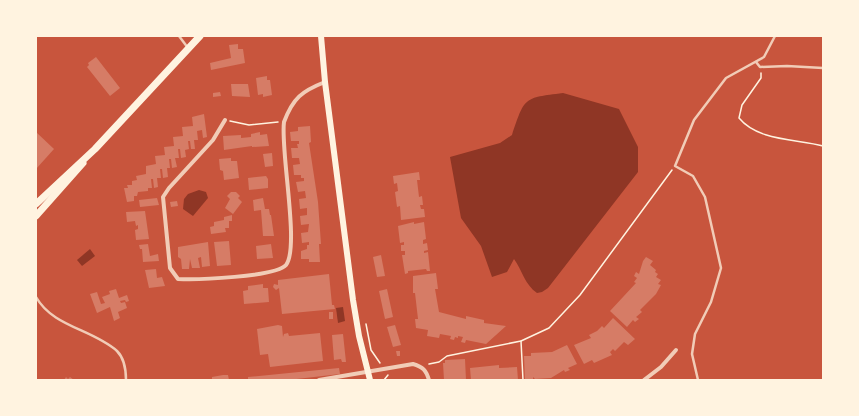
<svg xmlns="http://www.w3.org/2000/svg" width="859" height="416" viewBox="0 0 859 416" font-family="Arial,sans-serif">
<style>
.water{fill:#8f3625}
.building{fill:#d67c66}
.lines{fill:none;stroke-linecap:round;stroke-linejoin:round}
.path{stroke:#fff3e0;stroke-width:1.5}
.service{stroke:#f1ccb7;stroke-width:2.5}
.minor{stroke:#f1ccb7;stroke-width:4}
.secondary{stroke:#fff3e0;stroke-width:6}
.primary{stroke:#fff3e0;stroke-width:7}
</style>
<rect width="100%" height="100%" fill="#c8553d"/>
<g class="water">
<path d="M563 93 619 109 638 147V172L548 288 542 292 537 293C525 285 522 270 514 259L507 272 492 277 481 246 461 218 450 157 500 143 512 135C525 97 523 98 563 93Z"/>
<path d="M199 190 206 192 208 198 193 216 183 209 184 199 188 194Z"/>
<path d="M90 249 95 256 82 266 77 260Z"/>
<path d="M343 307 345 321 338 323 336 308Z"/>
</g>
<g class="building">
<path d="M238 44V49H243L245 63 211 70 210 63 231 58 229 45Z"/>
<path d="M96 57 120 88 110 96 87 67 89 65 88 63Z"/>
<path d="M267 76V80H270L272 95 263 97V94L258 95 256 78Z"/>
<path d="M231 84H248L250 97 232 96Z"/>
<path d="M220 92 221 96 213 97V93Z"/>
<path d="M204 114 207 137 203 138 202 130 197 131 198 140H194L195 149H191L190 141H188L189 149 185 150 186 157 181 158 180 149H178L179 158H175L177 167 172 168 171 159H169L170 168H167L168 177 163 178 162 169H160L161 178H157L158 187 154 188 153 179H151L152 188H148V191L138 192 137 196H134V201L127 202 124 188H128L127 185H132V181L137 180 136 176 146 174V166L156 164 155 156 165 155 164 147 174 146 173 137 183 136 182 127 193 126 192 117Z"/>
<path d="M310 126 311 142 309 143 318 202 321 244H319L320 262H309V259H301V251L307 249V245H309V242L302 243 301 233 308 232 309 224 301 225 300 216 307 215V208L300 209 299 199 306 198 305 191 298 192 296 182 304 181V178H301V175H294L293 165 300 164 299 158H292L291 148H298L297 144H299V141H291L290 132 298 131V127Z"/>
<path d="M36 132 54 149 36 169Z"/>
<path d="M260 132V135L267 134 269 146 252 147V146L224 150 223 136 241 135V138L251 137V134Z"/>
<path d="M272 153 273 166 265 167 263 154Z"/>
<path d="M231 158V161H237L239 178 224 180 223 171 220 170 219 159Z"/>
<path d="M419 172 420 180H417L419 197 422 196 423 205H420L421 209H424L425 217 401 220 400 206 397 207 395 192 398 191 397 183 394 184 393 176Z"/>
<path d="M266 176 268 179V188L249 190 248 178Z"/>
<path d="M231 192H236L240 196 238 198 242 202 233 214 225 208 230 199 227 196Z"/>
<path d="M157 198 159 205 140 207 139 200Z"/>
<path d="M263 198 265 209H269L270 215H271L274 236H263L261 210 254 211 253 200Z"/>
<path d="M177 201 178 206 171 207 170 202Z"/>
<path d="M145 211 149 239 136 240 135 230 138 229V225L136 226 135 221 127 222 126 212Z"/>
<path d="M232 215V221H229V228H225L226 232 211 234 210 227 214 226V222L224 220V217Z"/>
<path d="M414 222V224L424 222 426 239 423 240V244L427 243 428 250 424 251V253L428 252 430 271H427L426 269 408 271V273L405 274 402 255H405V251H401V245H404V242L400 243 398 226Z"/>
<path d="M229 241 231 265 217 266 214 242Z"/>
<path d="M208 242 210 266 202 267 201 257 198 258 200 268H192L190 259 189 269H182L181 259 178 257V247Z"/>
<path d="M148 244 150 256 158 254 159 261 143 262 142 249H140L139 245Z"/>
<path d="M271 244 273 258 257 259 256 246Z"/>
<path d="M381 255 385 276 377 277 373 257Z"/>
<path d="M646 257 653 261 650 265 656 270 655 272 658 274 656 277 661 280 658 284 661 285 656 294 640 310 642 312 636 317 639 319 635 322 633 320 627 327 610 311 636 283 634 282 637 278 634 276 636 272 639 274 643 261Z"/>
<path d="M156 269 157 278 162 277 165 286 149 288 145 270Z"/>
<path d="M436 273 438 289H435L439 312 466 319V316L484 320V323L506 326 486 344 466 340 465 343 461 342 463 337 458 336V338L455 337 454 340 450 339 451 336 440 334 439 338 427 336 428 330 416 328 415 319H418L415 293H413V276Z"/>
<path d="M329 274 332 305H334L335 309 282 314 279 288 276 290 273 287 274 284 278 285V280Z"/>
<path d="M263 284V288H268L269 302 244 304 243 291 248 290V286Z"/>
<path d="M116 289 119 298 127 295 129 301 126 302 125 300 120 301 121 303 125 302 127 308 118 312 120 318 114 321 110 307 97 313 90 294 97 292 101 304 105 303 102 297 110 294 109 291Z"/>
<path d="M387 289 393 317 385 319 379 291Z"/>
<rect x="329" y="312" width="4" height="7"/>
<path d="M613 318 635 339 628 345 624 342 615 351 613 349 610 352 612 355 594 363 592 360 584 364 574 345 591 338 589 335 597 331 602 326 604 328Z"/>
<path d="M278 325 282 326 283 337 284 334 288 333 289 336 320 333 323 361 270 367 268 354 260 355 257 329Z"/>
<path d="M395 325 401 345 393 347 387 327Z"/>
<path d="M343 334 346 362H342L341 359 334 360 332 335Z"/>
<path d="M567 345 577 364 568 368 570 370 565 372 564 370 551 378 535 379 533 377V380H525L524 356H531V353L552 352Z"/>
<path d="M396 351H400V356H397Z"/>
<path d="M465 359 466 380H444L443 363H445V360Z"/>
<path d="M499 365V368L517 367 518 380H471L470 368Z"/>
<path d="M339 368 340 374 288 380H248V377Z"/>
<path d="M223 375H228L229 380H212V377Z"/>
<path d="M66 377 68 379 70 377 74 380H64Z"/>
</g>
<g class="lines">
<g class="path">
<path d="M761 73V78L742 105 739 118C758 141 796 139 823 146"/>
<path d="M230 121 249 125 278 122"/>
<path d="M366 324 371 350 380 363"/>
<path d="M521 341 523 380"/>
<path d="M429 364 439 362 447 356 521 341 549 328 580 295 672 170"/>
<path d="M384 380 388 375"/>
</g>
<g class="service">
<path d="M179 36 188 48"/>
<path d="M756 62 760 67 787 66 823 68"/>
<path d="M36 297C53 327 92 329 117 351 124 358 126 371 126 380"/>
<path d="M698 380 692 354 695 334 711 302 721 268 705 197 693 176 675 166 694 120 726 78 764 57 775 36"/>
</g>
<g class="minor">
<path d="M225 120 213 140 169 188 163 197 170 268 178 279C195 280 276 277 286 265 300 247 280 150 284 122 293 98 302 91 325 82"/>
<path d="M319 380 413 364C423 367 426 370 429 380"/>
<path d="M644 380 661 367 676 350"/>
</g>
<path class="secondary" d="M321 36 325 82 353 300 359 336 370 380"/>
<g class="primary">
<path d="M36 204 95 149 200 36"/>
<path d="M36 216 83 163"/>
</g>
</g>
<rect width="859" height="416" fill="none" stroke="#fff3e0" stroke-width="74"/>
</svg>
